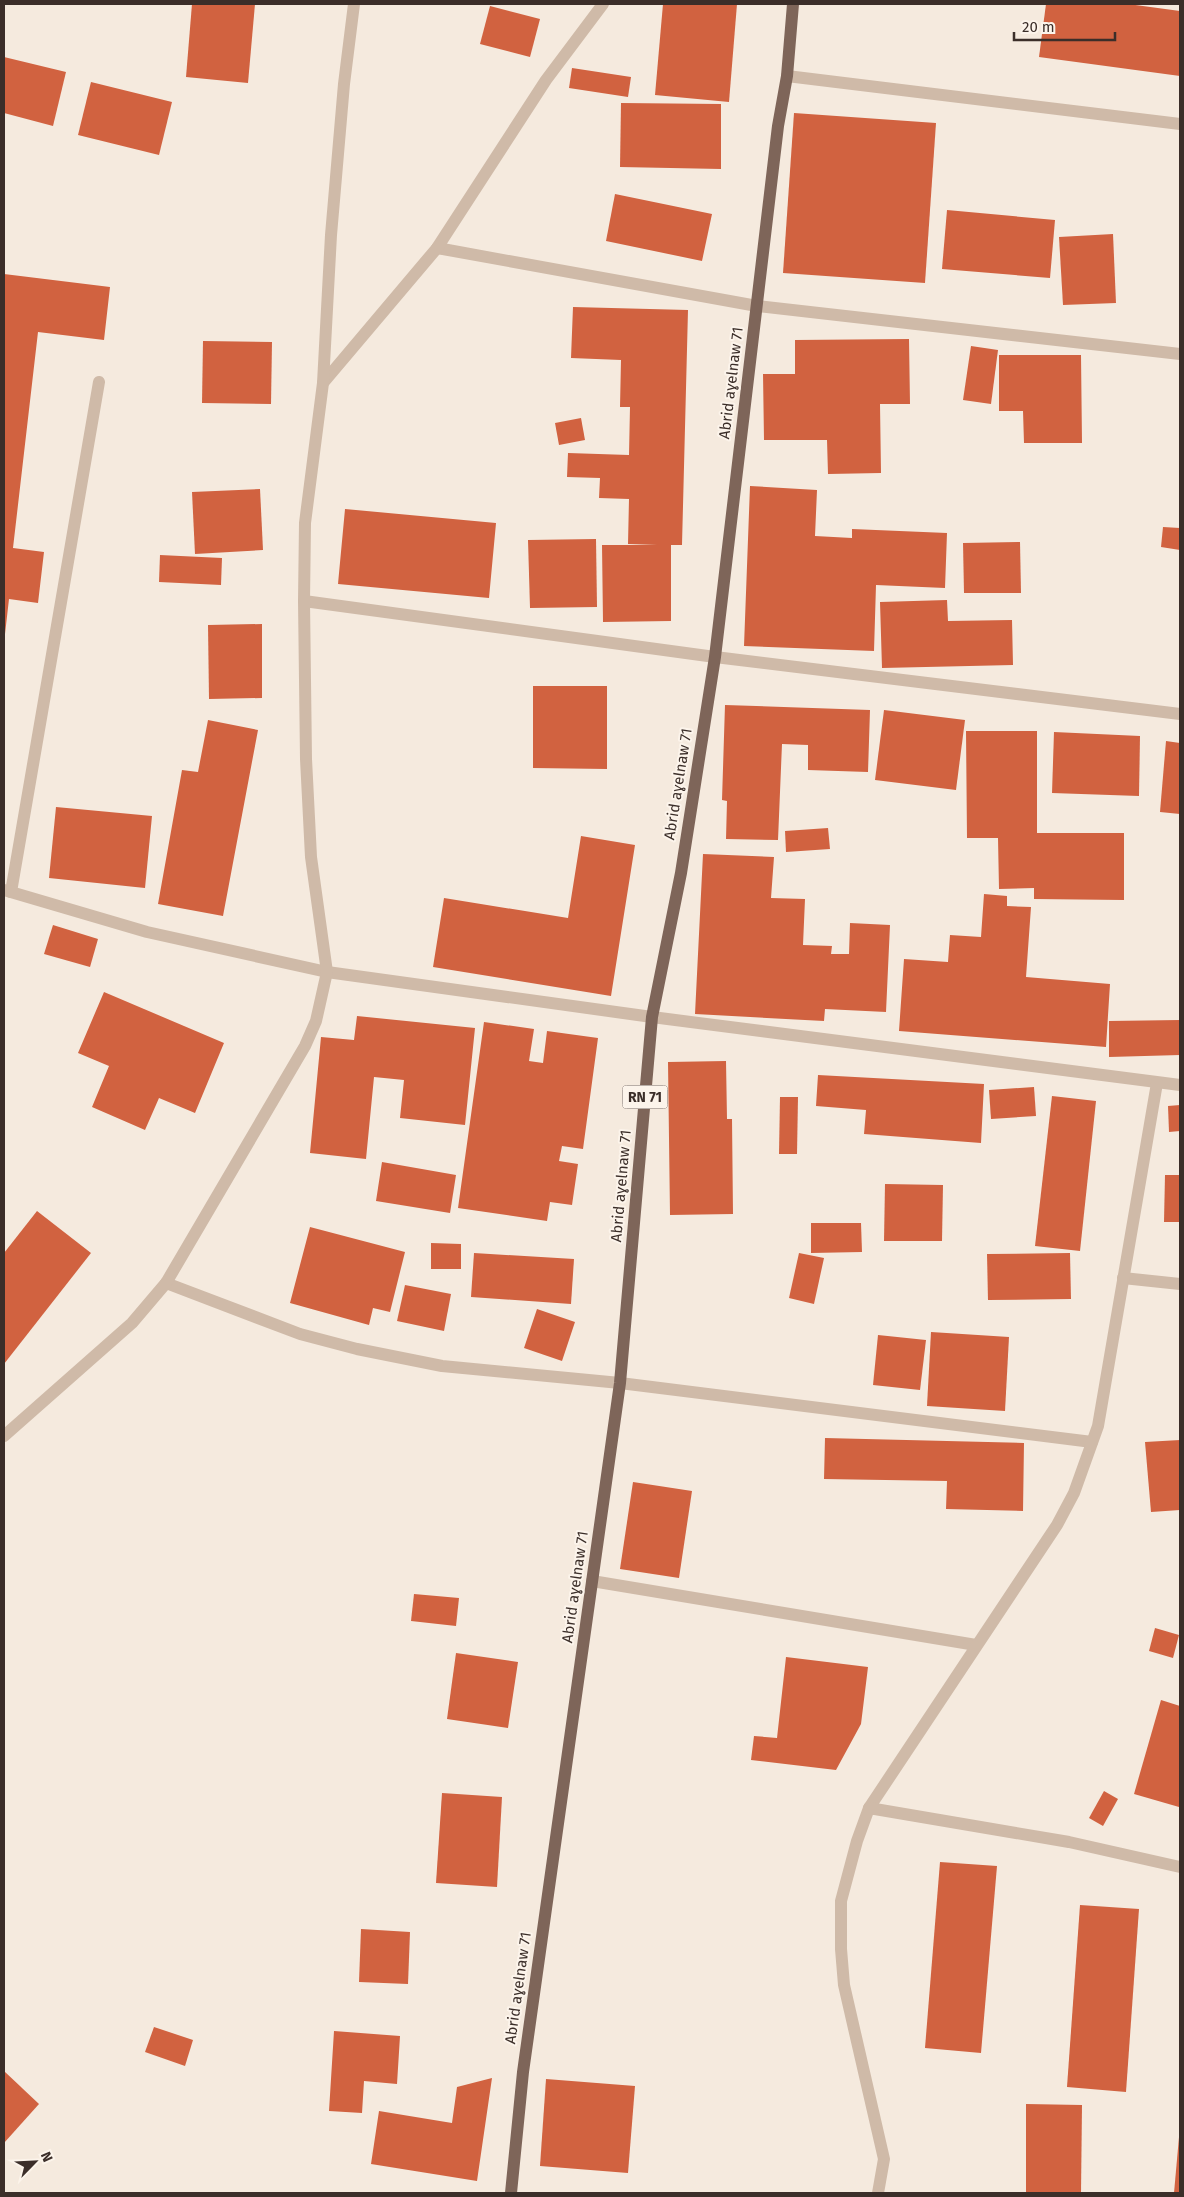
<svg xmlns="http://www.w3.org/2000/svg" width="1184" height="2197" viewBox="0 0 1184 2197" font-family="'Fira Sans',sans-serif">
<style>
.building{fill:#d16240}
.lines{fill:none;stroke-linecap:round;stroke-linejoin:round}
.service{stroke:#cfbaa8;stroke-width:12}
.minor{stroke:#cfbaa8;stroke-width:12}
.tertiary{stroke:#cfbaa8;stroke-width:12}
.primary{stroke:#7e6559;stroke-width:12}
.labels{text-anchor:middle;dominant-baseline:central;stroke-width:4;stroke-linejoin:round;paint-order:stroke}
.shield{fill:#fcf4eb;stroke:#756963;stroke-width:1}
.shield-label{font-size:14px;font-weight:bold;fill:#3b2e29}
.street-label{font-size:15px;fill:#3b2e29;stroke:#fcf4eb}
</style>
<rect width="100%" height="100%" fill="#f5eade"/>
<g class="building">
<path d="M192 4H255L248 83 186 77Z"/>
<path d="M663 4H737L729 102 655 95Z"/>
<path d="M1046 4H1128L1180 11V76L1039 57Z"/>
<path d="M490 6 540 19 530 57 480 44Z"/>
<path d="M4 57 66 72 53 126 4 113Z"/>
<path d="M572 68 631 77 628 97 569 88Z"/>
<path d="M91 82 172 102 159 155 78 135Z"/>
<path d="M621 103 721 104V169L620 167Z"/>
<path d="M794 113 936 123 925 283 783 273Z"/>
<path d="M615 194 712 214 702 261 606 241Z"/>
<path d="M947 210 1055 220 1050 278 942 269Z"/>
<path d="M1113 234 1116 303 1063 305 1059 237Z"/>
<path d="M4 274 110 287 104 340 38 332 13 548 44 552 38 603 9 599 5 634Z"/>
<path d="M573 307 688 310 682 545H671V621L603 622 602 545H657L628 544 629 499 599 498 600 478 567 477 568 453 629 455 630 407H620L621 360 571 358Z"/>
<path d="M909 339 910 404H880L881 473 828 474 827 440H764L763 374H795V340Z"/>
<path d="M203 341 272 342 271 404 202 403Z"/>
<path d="M971 346 998 350 991 404 963 400Z"/>
<path d="M999 355H1081L1082 443H1024L1023 411H999Z"/>
<path d="M581 418 585 440 559 445 555 423Z"/>
<path d="M750 486 817 490 815 536 852 538V529L947 533 945 588 876 585 874 651 744 646Z"/>
<path d="M260 489 263 550 195 554 192 492Z"/>
<path d="M345 509 496 523 489 598 338 584Z"/>
<path d="M1163 527 1180 528V550L1161 547Z"/>
<path d="M596 539 597 607 530 608 528 540Z"/>
<path d="M1020 542 1021 593H964L963 543Z"/>
<path d="M160 555 222 558 221 585 159 582Z"/>
<path d="M947 600 948 621 1012 620 1013 665 882 668 880 602Z"/>
<path d="M262 624V698L209 699 208 625Z"/>
<path d="M533 686H607V769L533 768Z"/>
<path d="M725 705 870 710 868 772 808 770V745L782 744 778 840 726 839 727 801 722 800Z"/>
<path d="M884 710 965 720 956 790 875 780Z"/>
<path d="M208 720 258 730 223 916 158 904 182 770 198 772Z"/>
<path d="M966 731H1037V833H1124V900L1034 899V888L999 889 998 838H967Z"/>
<path d="M1054 732 1140 736 1139 796 1052 793Z"/>
<path d="M1166 741 1180 743V814L1160 812Z"/>
<path d="M56 807 152 816 145 888 49 878Z"/>
<path d="M828 828 830 849 786 852 785 831Z"/>
<path d="M581 836 635 845 611 996 433 967 444 898 568 918Z"/>
<path d="M703 854 774 857 771 898 805 899 803 945 832 946 831 954H849L850 923 890 925 886 1012 825 1009 824 1021 695 1014Z"/>
<path d="M984 894 1007 896V906L1031 907 1026 977 1110 984 1106 1047 899 1031 904 959 948 962 950 935 981 937Z"/>
<path d="M53 925 98 939 90 967 44 954Z"/>
<path d="M104 992 224 1043 195 1113 159 1098 145 1130 92 1107 109 1066 78 1053Z"/>
<path d="M357 1016 475 1028 465 1125 400 1118 404 1080 374 1077 366 1159 310 1153 321 1037 354 1040Z"/>
<path d="M1180 1020V1055L1109 1057V1021Z"/>
<path d="M484 1022 534 1029 529 1061 543 1063 547 1031 598 1038 583 1149 562 1146 559 1161 578 1164 572 1205 550 1202 547 1221 458 1208Z"/>
<path d="M726 1061 727 1119H732L733 1214 670 1215 668 1062Z"/>
<path d="M818 1075 984 1084 981 1143 864 1134 866 1110 816 1106Z"/>
<path d="M1034 1087 1036 1116 991 1119 989 1090Z"/>
<path d="M1052 1096 1096 1101 1080 1251 1035 1246Z"/>
<path d="M780 1097H798L797 1154H779Z"/>
<path d="M1180 1105V1131L1169 1132 1168 1106Z"/>
<path d="M382 1162 456 1175 450 1213 376 1201Z"/>
<path d="M1165 1175H1180V1222H1164Z"/>
<path d="M885 1184 943 1185 942 1241H884Z"/>
<path d="M37 1211 91 1253 4 1364V1253Z"/>
<path d="M811 1223H861L862 1252 811 1253Z"/>
<path d="M310 1227 405 1252 390 1312 373 1308 369 1325 290 1303Z"/>
<path d="M431 1243 461 1244V1269H431Z"/>
<path d="M474 1253 574 1259 571 1304 471 1297Z"/>
<path d="M799 1253 824 1258 814 1304 789 1298Z"/>
<path d="M1070 1253 1071 1299 988 1300 987 1254Z"/>
<path d="M405 1285 451 1294 444 1331 397 1321Z"/>
<path d="M537 1309 575 1322 562 1361 524 1348Z"/>
<path d="M931 1332 1009 1337 1005 1411 927 1406Z"/>
<path d="M878 1335 926 1340 920 1390 873 1385Z"/>
<path d="M825 1438 1024 1443 1023 1511 946 1509 947 1481 824 1479Z"/>
<path d="M1180 1440V1510L1151 1512 1145 1442Z"/>
<path d="M633 1482 692 1491 679 1578 620 1569Z"/>
<path d="M414 1594 459 1598 456 1626 411 1621Z"/>
<path d="M1155 1628 1179 1635 1173 1658 1149 1651Z"/>
<path d="M456 1653 518 1662 508 1728 447 1719Z"/>
<path d="M786 1657 868 1667 861 1724 836 1770 751 1760 754 1736 777 1738Z"/>
<path d="M1161 1700 1180 1706 1179 1807 1134 1794Z"/>
<path d="M1104 1791 1118 1799 1103 1826 1089 1818Z"/>
<path d="M442 1793 502 1797 497 1887 436 1883Z"/>
<path d="M940 1862 997 1866 981 2053 925 2048Z"/>
<path d="M1080 1905 1139 1909 1126 2092 1067 2087Z"/>
<path d="M361 1929 410 1932 408 1984 359 1982Z"/>
<path d="M154 2027 193 2040 185 2066 145 2052Z"/>
<path d="M334 2031 400 2036 397 2084 364 2081 362 2113 329 2111Z"/>
<path d="M4 2071 39 2104 4 2143Z"/>
<path d="M492 2078 477 2181 371 2164 379 2111 452 2123 457 2087Z"/>
<path d="M546 2079 635 2086 628 2173 540 2166Z"/>
<path d="M1026 2104 1082 2105 1081 2193H1026Z"/>
<path d="M1179 2137 1180 2193H1174Z"/>
</g>
<g class="lines">
<path class="service" d="M11 892 99 382"/>
<g class="minor">
<path d="M787 76 1180 124"/>
<path d="M437 248 757 306 1180 354"/>
<path d="M323 383 437 248 546 80 603 4"/>
<path d="M304 601 715 657 1180 714"/>
<path d="M4 890 147 932 327 972 652 1017 1180 1085"/>
<path d="M1123 1278 1180 1284"/>
<path d="M166 1283 300 1334 357 1349 442 1366 620 1383 1092 1442"/>
<path d="M4 1436 132 1323 166 1283 305 1046 316 1021 327 972 311 857 306 759 304 601 305 523 323 383 331 235 344 84 354 4"/>
<path d="M592 1581 976 1645"/>
<path d="M869 1808 1057 1525 1074 1493 1098 1426 1157 1083"/>
</g>
<path class="tertiary" d="M878 2193 884 2159 844 1985 841 1949V1901L857 1841 869 1808 1069 1842 1180 1867"/>
<path class="primary" d="M511 2193 523 2072 620 1383 652 1017 681 873 715 657 778 126 787 76 793 4"/>
</g>
<g class="labels">
<rect class="shield" x="622.5" y="1085.5" width="45" height="23" rx="4"/>
<g class="shield-label">
<text x="645" y="1097">RN 71</text>
</g>
<g class="street-label">
<text transform="translate(731 383) rotate(-83)">Abrid aɣelnaw 71</text>
<text transform="translate(678 784) rotate(-81)">Abrid aɣelnaw 71</text>
<text transform="translate(621 1186) rotate(-85)">Abrid aɣelnaw 71</text>
<text transform="translate(575 1587) rotate(-82)">Abrid aɣelnaw 71</text>
<text transform="translate(518 1988) rotate(-82)">Abrid aɣelnaw 71</text>
</g>
</g>
<rect width="1184" height="2197" fill="none" stroke="#3b2e29" stroke-width="10"/>
<g transform="translate(35 2162) rotate(66)" stroke="#fcf4eb" stroke-width="4" paint-order="stroke">
<path d="M0-4L9 19L0 12L-9 19Z" fill="#3b2e29"/>
<text y="-8" font-size="14" font-weight="bold" text-anchor="middle" fill="#3b2e29">N</text>
</g>
<path d="M1014 32v8h101v-8" fill="none" stroke="#3b2e29" stroke-width="2.5"/>
<text x="1022" y="32" font-size="15" fill="#3b2e29" stroke="#fcf4eb" stroke-width="4" paint-order="stroke">20 m</text>
</svg>
